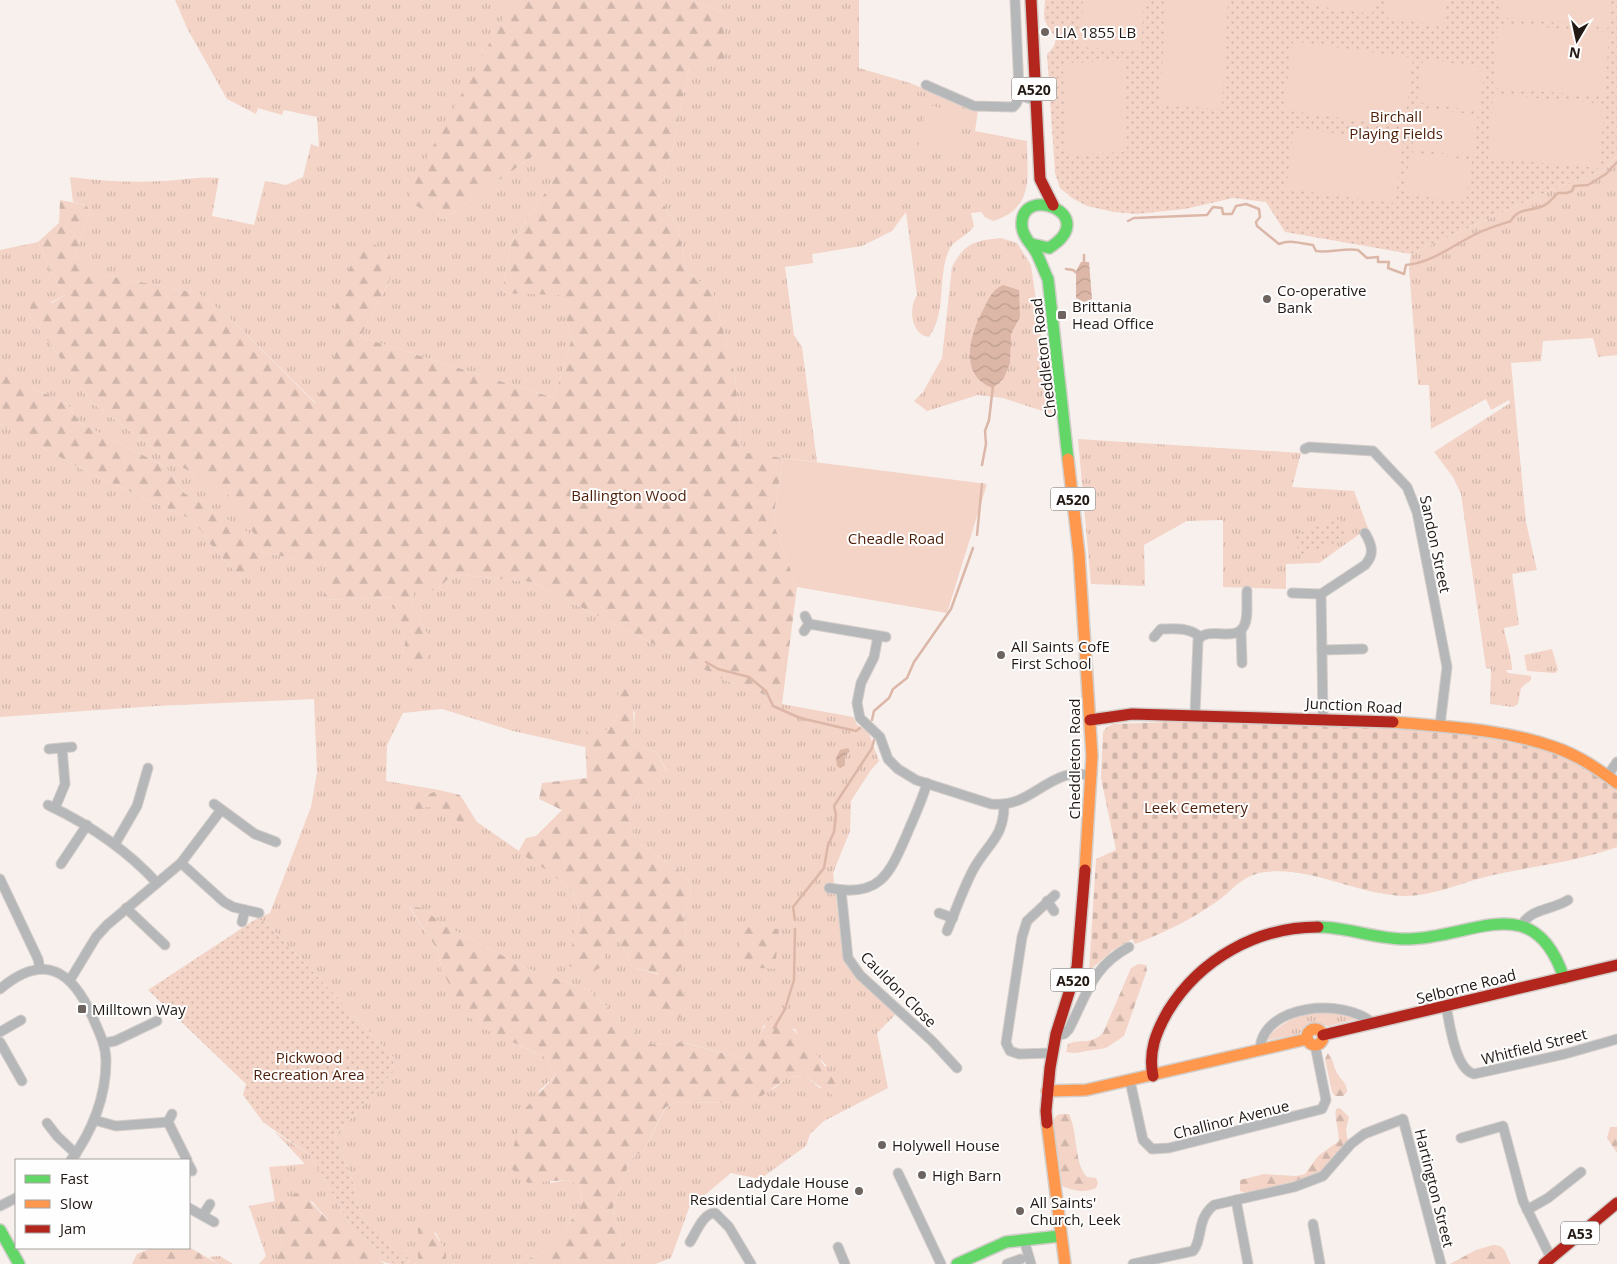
<svg xmlns="http://www.w3.org/2000/svg" width="1617" height="1264" viewBox="0 0 1617 1264" font-family="'Open Sans',sans-serif">
<style>
.grass{fill:url(#grass-tufts);fill-rule:evenodd}
.forest{fill:url(#forest-firs)}
.cemetery{fill:url(#cemetery-stones)}
.park{fill:url(#park-dots)}
.garden{fill:#f3d4c7}
.water{fill:url(#water-waves)}
.lines{fill:none;stroke-linecap:round;stroke-linejoin:round}
.stream{stroke:#dcb7a8;stroke-width:2.5}
.street-casing{stroke:#d4cecb;stroke-width:11}
.fast-casing{stroke:#d4cecb;stroke-width:14}
.slow-casing{stroke:#d4cecb;stroke-width:14}
.jam-casing{stroke:#d4cecb;stroke-width:14}
.street{stroke:#b6b7b8;stroke-width:9}
.fast{stroke:#63d668;stroke-width:11}
.slow{stroke:#ff974d;stroke-width:11}
.jam{stroke:#b3261e;stroke-width:11}
.poi-dot{fill:#6d6460;stroke:#fefefe;stroke-width:2}
.labels{text-anchor:middle;dominant-baseline:central;stroke-width:4;stroke-linejoin:round;paint-order:stroke}
.shield{fill:#fefefe;stroke:#655e5a;stroke-width:1}
.shield-label{font-size:14px;font-weight:bold;fill:#231914}
.poi-label{font-size:15px;fill:#231914;stroke:#fefefe;text-anchor:start}
.park-label{font-size:15px;fill:#4c1e08;stroke:#fefefe}
.street-label{font-size:15px;fill:#231914;stroke:#fefefe}
</style>
<defs>
<pattern id="grass-tufts" width="24" height="20" patternUnits="userSpaceOnUse" patternTransform="scale(1.25)"><rect width="24" height="20" fill="#f3d4c7"/><path d="M3 7l-1-3M5 7V3M7 7l1-3M15 17l-1-3M17 17v-4M19 17l1-3" fill="none" stroke="#d0b5aa"/></pattern>
<pattern id="forest-firs" width="22" height="20" patternUnits="userSpaceOnUse" patternTransform="scale(1.25)"><rect width="22" height="20" fill="#f3d4c7"/><path d="M5 1l3.5 6h-7zM16 11l3.5 6h-7z" fill="#d0b5aa"/></pattern>
<pattern id="cemetery-stones" width="16" height="16" patternUnits="userSpaceOnUse" patternTransform="scale(1.25)"><rect width="16" height="16" fill="#f3d4c7"/><path d="M2 7V4a2 2 0 0 1 4 0v3zM10 15v-3a2 2 0 0 1 4 0v3z" fill="#d0b5aa"/></pattern>
<pattern id="park-dots" width="8" height="8" patternUnits="userSpaceOnUse" patternTransform="scale(1.25)"><rect width="8" height="8" fill="#f3d4c7"/><path d="M2 2h.1M6 6h.1" fill="none" stroke="#d0b5aa" stroke-width="1.8" stroke-linecap="round"/></pattern>
<pattern id="water-waves" width="16" height="10" patternUnits="userSpaceOnUse" patternTransform="scale(1.25)"><rect width="16" height="10" fill="#dcb7a8"/><path d="M0 5q4-4 8 0t8 0" fill="none" stroke="#bc9d90"/></pattern>
</defs>
<rect width="100%" height="100%" fill="#f7f0ed"/>
<g class="grass">
<path d="M175 0H513L443 220 536 154 555 178 511 243 502 293 559 294 572 338 554 398 360 337 394 272 344 334 316 403 233 321 198 293 104 275 74 256 90 211 86 205 73 202 70 177C101 181 133 183 164 181 183 180 200 176 219 178L212 216 254 225 265 181 286 185 303 177 311 144 319 147 317 117 284 110 282 115 258 108 256 114 227 99 188 30Z"/>
<path d="M691 0H859V68L910 83 978 111 975 131 1027 141C1027 177 1035 208 993 221L985 217 981 212 971 213 974 226C968 236 954 239 949 250 937 277 947 313 929 337 911 335 908 308 917 295L906 212 892 231 862 246 812 254 813 263 785 267 794 335 802 347 817 462 742 453 735 375 713 292 687 272 678 228 659 197 674 142 689 68 722 12Z"/>
<path d="M1617 156V355L1598 357 1593 338 1543 341 1541 361 1511 363 1526 522 1537 570 1512 574 1519 625 1504 628C1506 642 1512 656 1512 670H1506L1508 673 1531 676V680L1521 688 1518 704 1513 707 1490 704 1491 669 1486 668 1461 494 1453 477 1434 452 1510 403 1509 400 1491 410 1486 399 1431 429 1429 385H1418L1409 268 1411 254 1558 187 1603 171Z"/>
<path d="M1001 238 1017 243 1031 265 1052 414 1003 398 978 395 927 411 914 401 923 392 942 358 952 267C965 242 975 241 1001 238Z"/>
<path d="M38 242 52 274 65 295 29 314 91 402 165 457 229 495 257 538 184 493 166 467 80 423 67 403 20 383 0 356V250Z"/>
<path d="M0 424 85 471 193 520 211 545 241 578 262 552 336 567 322 600 394 597 393 619 406 637 403 655 428 636 412 603 414 591 437 590 453 574 531 582 725 680 771 697 782 704 853 717 857 725 868 731 879 761 871 770 851 801 850 831 833 873 844 961 860 981 896 1014 877 1033 888 1088 824 1121 810 1134 806 1146 760 1179 731 1173 689 1208 671 1258 655 1264H630L612 1210 630 1160 644 1150 665 1109 676 1102 733 1103 775 1088 789 1076 806 1077 821 1089 826 1065 801 1040 795 1029 764 1025 758 1040 744 1059 683 1042 654 1045 634 1031 589 990 528 969 444 925 422 909 409 907 437 949 442 971 516 1044 545 1057 556 1075 539 1091 550 1183 567 1180 582 1186 581 1205 564 1232 546 1251 517 1264H454L446 1259 445 1251 436 1233 418 1228V1261L415 1264H406L410 1261 368 1223 360 1213 352 1179 335 1136 393 1072 394 1058 266 922 256 919 270 913 311 807 317 772 314 699 156 706 0 717ZM619 680 635 714 632 744 656 752 667 771 640 792 629 812V823L637 842 687 876 691 891 684 916 686 941 673 979 632 967 617 934 604 943 574 931 579 917 574 893 548 871 477 822H458L450 812 428 806 421 797 439 790 386 781 387 745 403 713 442 709 513 731 585 747V742L608 730 618 715Z"/>
<path d="M1078 439 1301 453 1292 487 1354 491 1368 528 1319 563 1286 564V589L1223 587V520L1187 521 1144 545 1145 586 1091 584Z"/>
<path d="M1552 649 1558 670 1555 673 1527 671 1524 655Z"/>
<path d="M1326 1009 1361 1018 1329 1026 1309 1024 1299 1034 1268 1040 1267 1038C1284 1020 1302 1013 1326 1009Z"/>
<path d="M275 1132 311 1156 352 1228 394 1264C371 1264 326 1220 312 1201L272 1217 282 1242 277 1262 275 1264H259L266 1256 249 1206 275 1201 269 1167 305 1164Z"/>
<path d="M220 1256 233 1264H218L209 1257Z"/>
</g>
<g class="forest">
<path d="M513 0H691L722 12 725 58 689 68 674 142 659 197 678 228 687 272 713 292 735 375 742 452 783 458 773 522 797 587 782 704 771 697 725 680 531 582 453 574 437 590 414 592 412 603 428 636 426 676 415 674 403 655 406 637 393 619V597L322 600 335 567 262 552 260 572 241 578 211 545 193 520 85 471 0 424V356L20 383 67 403 80 423 166 467 184 493 256 537 229 495 165 457 91 402 29 314 32 297 52 303 65 295 52 274 38 242 59 223 60 200 86 205 90 211 74 256 104 275 198 293 233 321 315 403 344 334 333 314 361 237 389 253 394 272 360 337 554 398 572 338 559 295 502 293 511 243 555 178 536 154 443 220 407 201 426 159Z"/>
<path d="M618 679C637 696 634 721 633 744L656 752 667 772 640 792 629 812V823L637 842 687 876 691 891 684 916 686 941 683 964 673 978 685 993 680 1018 647 1011 639 1001 645 985 659 974 632 967 617 934 604 943V966L590 973 569 966 574 931 579 917 574 893 548 871 518 852 526 838 536 836 562 810 539 799 542 783 587 778 585 742 587 728 608 730 618 715Z"/>
<path d="M439 790 460 795 477 822H458L449 812 428 806 416 813 415 808 421 797Z"/>
<path d="M409 906 422 908 444 925 528 969 589 990 634 1031 654 1045 682 1042 744 1059C755 1045 762 1028 774 1014 800 1033 823 1059 838 1088L835 1097 806 1077 790 1076 760 1097 733 1103 676 1102 665 1108 644 1150 630 1160 612 1210 630 1264H517L546 1251 564 1232 581 1205 582 1186 567 1180 528 1183 508 1166 524 1110 556 1075 545 1057 482 1028 465 1013 442 971 437 949Z"/>
<path d="M743 927 779 929 775 969 746 967 739 940Z"/>
<path d="M1138 964 1146 965 1147 970 1124 1036 1106 1048 1074 1053 1066 1052 1068 1044C1083 1038 1089 1046 1103 1033L1131 968Z"/>
<path d="M1328 1053C1334 1060 1333 1066 1337 1073 1341 1080 1347 1083 1347 1092L1343 1096H1335L1332 1092 1325 1059Z"/>
<path d="M1340 1108 1349 1117 1346 1130 1348 1143C1341 1152 1333 1167 1323 1173 1311 1181 1251 1197 1240 1191V1180L1264 1174 1296 1176 1305 1174 1318 1156 1339 1141C1339 1130 1334 1117 1336 1109Z"/>
<path d="M1060 1114H1069C1078 1133 1074 1164 1087 1177L1096 1178 1098 1183 1096 1188C1084 1193 1073 1191 1062 1186L1053 1121 1056 1116Z"/>
<path d="M1610 1127H1617V1153L1607 1138Z"/>
<path d="M299 1192C311 1200 314 1207 324 1216 344 1234 363 1249 385 1264H275L282 1242 272 1217 279 1202Z"/>
<path d="M429 1225 446 1251V1259L454 1264H415L418 1261V1228Z"/>
<path d="M1493 1245C1506 1245 1505 1254 1511 1264H1450L1476 1250Z"/>
<path d="M189 1247 218 1264H132L137 1254 152 1248Z"/>
</g>
<path class="cemetery" d="M1200 721C1302 724 1404 722 1504 741 1516 744 1530 744 1542 747 1569 755 1597 771 1617 790V847C1574 863 1529 866 1485 877 1458 884 1433 896 1404 896 1356 895 1308 864 1259 873 1242 877 1232 890 1219 900 1194 918 1164 933 1135 944L1132 939 1112 951 1089 971 1096 859 1116 850 1101 778 1103 732 1106 728 1113 724Z"/>
<g class="park">
<path d="M1045 0H1617V156L1603 171 1558 187 1411 254 1285 232 1266 202 1233 198 1185 209 1136 214 1114 212 1087 206 1072 198 1060 188 1055 173 1047 54C1064 38 1051 35 1045 21 1043 16 1045 6 1045 0Z"/>
<path d="M1340 519 1347 539 1300 555 1294 535Z"/>
<path d="M256 919 266 922 394 1058 393 1072 335 1136 352 1179 360 1213 368 1223 410 1260 406 1264H394L352 1228 311 1156 263 1122 243 1095 246 1084 148 990Z"/>
</g>
<g class="garden">
<path d="M1083 0H1144L1141 51 1080 47Z"/>
<path d="M1166 0H1228L1222 109 1160 105Z"/>
<path d="M1309 0H1374L1372 14 1309 5Z"/>
<path d="M1387 0H1447L1443 27 1384 17Z"/>
<path d="M1500 0H1611L1608 28 1498 17Z"/>
<path d="M1498 24 1609 32 1605 96 1493 88Z"/>
<path d="M1293 41 1413 58 1404 127 1283 110Z"/>
<path d="M1423 59 1485 68 1479 111 1417 102Z"/>
<path d="M1124 61 1127 152 1066 155 1063 63Z"/>
<path d="M1493 94 1605 104 1599 168 1488 158Z"/>
<path d="M927 105 965 113 955 156 918 147Z"/>
<path d="M1417 107 1478 115 1473 157 1412 149Z"/>
<path d="M1294 128 1403 142 1395 203 1286 189Z"/>
<path d="M1410 152 1472 160 1466 202 1404 194Z"/>
<path d="M783 458 987 484 947 613 797 587 773 522Z"/>
</g>
<g class="water">
<path d="M1081 262H1089L1092 299 1084 302 1076 298V271Z"/>
<path d="M1003 285 1019 290 1020 317 1011 334 1010 363 1004 378 993 388C959 376 969 337 982 312 988 301 991 290 1003 285Z"/>
<path d="M848 748 850 751 845 756V765L840 768 837 766 836 758 840 750Z"/>
</g>
<g class="lines">
<g class="stream">
<path d="M1128 221 1134 218 1207 215 1213 207 1222 208 1223 214H1232L1236 206 1246 204 1259 209 1260 217 1256 222 1257 226 1279 244C1292 239 1300 244 1313 245L1316 251C1329 253 1344 248 1358 250L1367 258 1378 257V262H1389L1388 268 1404 274 1406 265C1431 263 1452 246 1474 235 1485 229 1499 225 1511 221 1517 208 1532 211 1543 206 1548 204 1554 197 1558 193H1567L1572 191 1574 186 1588 185 1606 174 1617 162"/>
<path d="M1084 255V264"/>
<path d="M1066 269 1073 270 1078 274"/>
<path d="M982 465 986 444 985 431 989 420 993 386"/>
<path d="M977 535 982 484"/>
<path d="M706 662 718 669 749 677 766 691 773 706 800 718 856 731 860 728"/>
<path d="M872 720 874 711 889 698 893 689 907 678 914 662 951 609 973 548"/>
<path d="M795 920 793 907 824 868 828 845 834 832 836 815 834 806 872 748 874 740"/>
<path d="M774 1028 785 1009 794 980 795 929"/>
</g>
<defs>
<g id="street">
<path d="M1015 0 1019 89 1024 97 1035 100"/>
<path d="M926 85 974 106 1013 107 1016 104 1021 94"/>
<path d="M1305 449 1309 447 1373 451 1407 487 1417 512 1447 667 1440 725"/>
<path d="M1292 593 1321 594 1365 565C1375 554 1372 545 1365 533"/>
<path d="M1321 594 1323 718"/>
<path d="M809 624 886 637"/>
<path d="M804 631 809 624 805 616"/>
<path d="M1241 631 1242 663"/>
<path d="M878 636 874 657 861 683 857 703 860 718 880 737 888 759 898 769 916 780 991 804C1024 807 1036 786 1064 776 1073 773 1083 774 1092 775"/>
<path d="M1154 637 1161 629C1175 629 1189 627 1200 637"/>
<path d="M1322 650 1363 649"/>
<path d="M1195 714 1198 640C1208 625 1235 643 1244 626 1249 617 1246 601 1247 591"/>
<path d="M49 749 72 747"/>
<path d="M1608 775 1617 762"/>
<path d="M214 804 255 834 276 842"/>
<path d="M48 805C90 825 126 849 157 883"/>
<path d="M55 808 65 784 62 748"/>
<path d="M115 844 137 806 148 768"/>
<path d="M181 863 224 902 233 907 259 913"/>
<path d="M61 864 87 825"/>
<path d="M0 879 38 959 40 969"/>
<path d="M829 888C880 898 889 875 907 834 914 817 922 801 927 783"/>
<path d="M841 890 848 958 860 975 932 1041 957 1068"/>
<path d="M1047 901 1054 911"/>
<path d="M126 908 165 945"/>
<path d="M939 913 953 918"/>
<path d="M242 922 245 910"/>
<path d="M1522 925C1531 908 1553 910 1568 900"/>
<path d="M947 931C956 910 963 889 973 870 987 844 1004 838 1004 805"/>
<path d="M70 980 96 937 107 925 181 863 221 810"/>
<path d="M0 989C44 952 72 970 93 1018 99 1032 106 1045 106 1061 106 1097 92 1132 71 1160"/>
<path d="M1446 1006C1450 1025 1455 1069 1474 1074L1565 1054 1617 1039"/>
<path d="M0 1032 21 1020"/>
<path d="M1055 1036 1064 1034 1069 1029C1087 994 1092 967 1129 947"/>
<path d="M0 1042 22 1081"/>
<path d="M104 1043 115 1041 157 1021"/>
<path d="M1260 1049C1263 1004 1344 997 1374 1024"/>
<path d="M1052 1053 1019 1054 1010 1051 1006 1043 1022 937 1027 921 1055 895"/>
<path d="M1130 1081 1143 1140 1152 1149 1169 1148 1322 1109 1326 1100 1315 1045"/>
<path d="M172 1114 168 1122 187 1160"/>
<path d="M94 1120 116 1126 168 1122"/>
<path d="M47 1123 57 1136 76 1154"/>
<path d="M1461 1138 1503 1126 1523 1201 1551 1258"/>
<path d="M189 1165 192 1171"/>
<path d="M898 1173 941 1264"/>
<path d="M1236 1200 1248 1264"/>
<path d="M0 1206 16 1198"/>
<path d="M189 1208 214 1222"/>
<path d="M1527 1210 1548 1198 1581 1172"/>
<path d="M203 1215 210 1204"/>
<path d="M1313 1224 1320 1264"/>
<path d="M1024 1240 1031 1264"/>
<path d="M690 1242C696 1233 703 1213 715 1213L729 1227 751 1264"/>
<path d="M838 1247 845 1264"/>
<path d="M1007 1264 1021 1259"/>
<path d="M1133 1264 1193 1251C1203 1240 1196 1219 1214 1205L1294 1187 1323 1176 1351 1144 1364 1134 1403 1119 1441 1264"/>
</g>
<g id="fast">
<path d="M1032 244 1049 248C1103 214 1018 182 1022 227 1023 238 1033 245 1037 254 1041 262 1044 271 1048 279L1068 459"/>
<path d="M1318 927C1349 927 1378 940 1409 939 1475 937 1534 888 1564 978"/>
<path d="M0 1230 19 1264"/>
<path d="M957 1264 1006 1242 1060 1236"/>
</g>
<g id="slow">
<path d="M1068 459 1079 554 1092 756 1085 870"/>
<path d="M1393 722C1447 727 1503 729 1554 747 1578 755 1598 769 1617 783"/>
<circle cx="1315" cy="1037" r="8"/>
<path d="M1047 1091 1086 1090 1307 1039"/>
<path d="M1047 1123 1065 1264"/>
</g>
<g id="jam">
<path d="M1031 0 1040 179 1053 205"/>
<path d="M1090 720 1132 714 1393 722"/>
<path d="M1323 1035 1617 965"/>
<path d="M1153 1076C1148 1052 1156 1032 1168 1011 1200 959 1257 927 1318 927"/>
<path d="M1047 1123 1046 1111 1050 1068 1056 1034 1077 967 1085 870"/>
<path d="M1544 1264 1617 1203"/>
</g>
</defs>
<use href="#street" class="street-casing"/>
<use href="#fast" class="fast-casing"/>
<use href="#slow" class="slow-casing"/>
<use href="#jam" class="jam-casing"/>
<use href="#street" class="street"/>
<use href="#fast" class="fast"/>
<use href="#slow" class="slow"/>
<use href="#jam" class="jam"/>
</g>
<g class="poi-dot">
<circle cx="1045" cy="32" r="5"/>
<circle cx="1267" cy="299" r="5"/>
<rect x="1057" y="310" width="10" height="10" rx="2.5"/>
<circle cx="1001" cy="655" r="5"/>
<rect x="77" y="1004" width="10" height="10" rx="2.5"/>
<circle cx="882" cy="1145" r="5"/>
<circle cx="922" cy="1175" r="5"/>
<circle cx="859" cy="1191" r="5"/>
<circle cx="1020" cy="1211" r="5"/>
</g>
<g class="labels">
<g class="shield">
<rect x="1011.5" y="77.5" width="45" height="23" rx="4"/>
<rect x="1050.5" y="487.5" width="45" height="23" rx="4"/>
<rect x="1050.5" y="968.5" width="45" height="23" rx="4"/>
<rect x="1561" y="1221.5" width="38" height="23" rx="4"/>
</g>
<g class="shield-label">
<text x="1034" y="89">A520</text>
<text x="1073" y="499">A520</text>
<text x="1073" y="980">A520</text>
<text x="1580" y="1233">A53</text>
</g>
<g class="poi-label">
<text x="1055" y="32">LIA 1855 LB</text>
<text x="1277" y="290">Co-operative<tspan x="1277" dy="17">Bank</tspan></text>
<text x="1072" y="306">Brittania<tspan x="1072" dy="17">Head Office</tspan></text>
<text x="1011" y="646">All Saints CofE<tspan x="1011" dy="17">First School</tspan></text>
<text x="92" y="1009">Milltown Way</text>
<text x="892" y="1145">Holywell House</text>
<text x="932" y="1175">High Barn</text>
<text x="849" y="1182" text-anchor="end">Ladydale House<tspan x="849" dy="17">Residential Care Home</tspan></text>
<text x="1030" y="1202">All Saints'<tspan x="1030" dy="17">Church, Leek</tspan></text>
</g>
<g class="park-label">
<text x="1396" y="116">Birchall<tspan x="1396" dy="17">Playing Fields</tspan></text>
<text x="629" y="495">Ballington Wood</text>
<text x="896" y="538">Cheadle Road</text>
<text x="1196" y="807">Leek Cemetery</text>
<text x="309" y="1057">Pickwood<tspan x="309" dy="17">Recreation Area</tspan></text>
</g>
<g class="street-label">
<text transform="translate(1043 358) rotate(-97)">Cheddleton Road</text>
<text transform="translate(1436 544) rotate(78)">Sandon Street</text>
<text transform="translate(1354 705) rotate(3)">Junction Road</text>
<text transform="translate(1074 759) rotate(-90)">Cheddleton Road</text>
<text transform="translate(1466 986) rotate(-14)">Selborne Road</text>
<text transform="translate(899 989) rotate(45)">Cauldon Close</text>
<text transform="translate(1534 1046) rotate(-14)">Whitfield Street</text>
<text transform="translate(1231 1119) rotate(-14)">Challinor Avenue</text>
<text transform="translate(1435 1188) rotate(76)">Hartington Street</text>
</g>
</g>
<rect x="15" y="1159" width="175" height="90" fill="#fefefe" stroke="#a6a2a0"/>
<rect x="25" y="1175" width="25" height="8" fill="#63d668" stroke="#a6a2a0"/>
<text x="60" y="1184" font-size="15" fill="#231914">Fast</text>
<rect x="25" y="1200" width="25" height="8" fill="#ff974d" stroke="#a6a2a0"/>
<text x="60" y="1209" font-size="15" fill="#231914">Slow</text>
<rect x="25" y="1225" width="25" height="8" fill="#b3261e" stroke="#a6a2a0"/>
<text x="60" y="1234" font-size="15" fill="#231914">Jam</text>
<g transform="translate(1577 40) rotate(189)" stroke="#fefefe" stroke-width="4" paint-order="stroke">
<path d="M0-4L9 19L0 12L-9 19Z" fill="#231914"/>
<text y="-8" font-size="14" font-weight="bold" text-anchor="middle" fill="#231914">N</text>
</g>
</svg>
